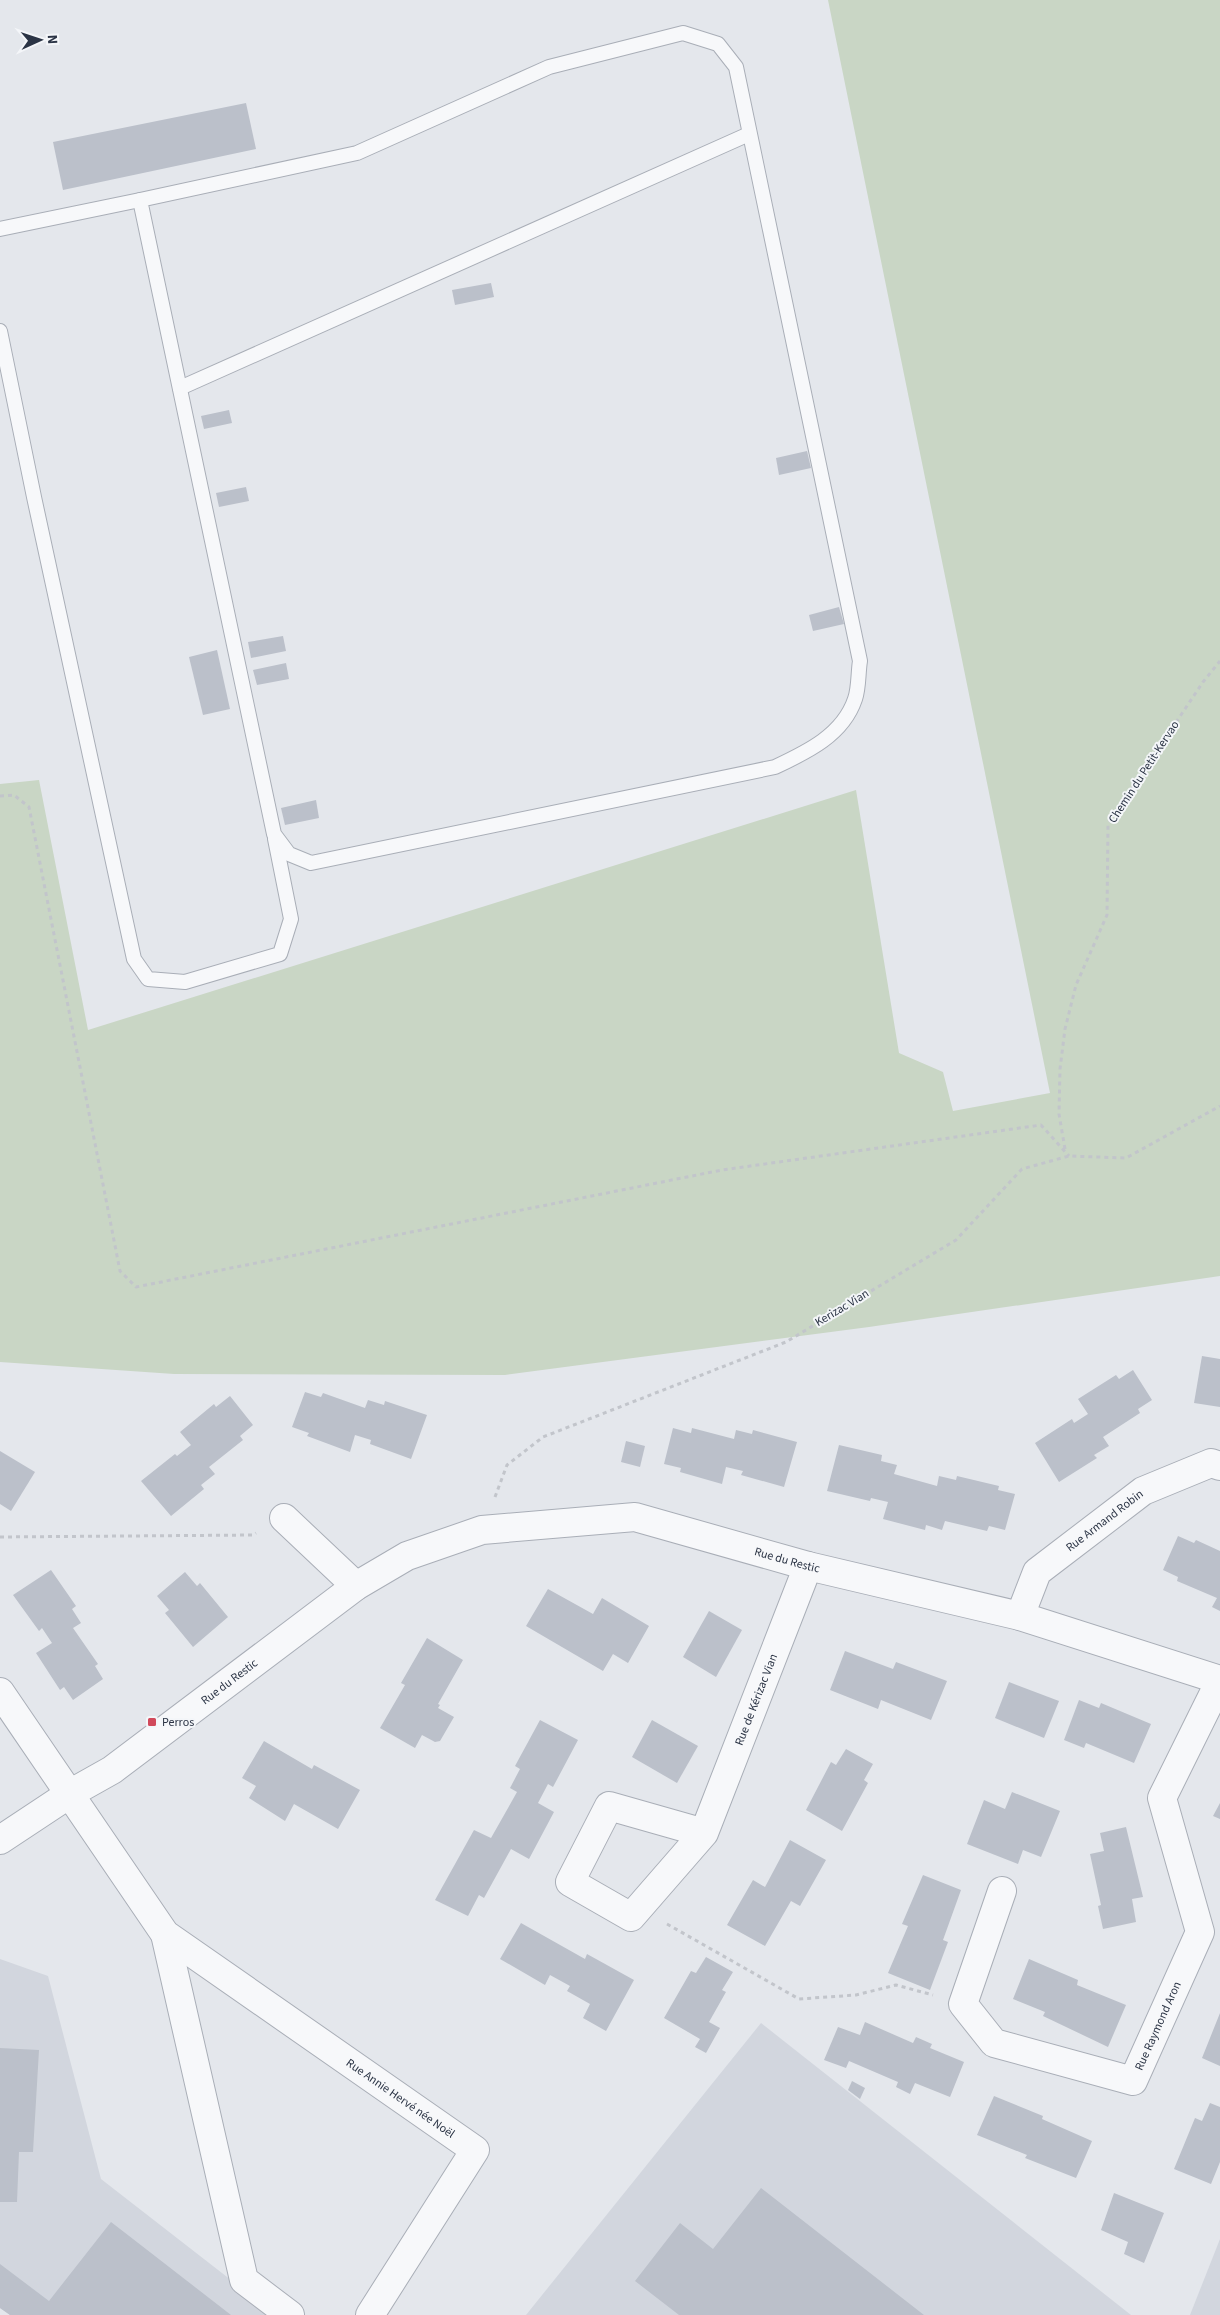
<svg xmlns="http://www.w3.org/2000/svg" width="1220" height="2315" viewBox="0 0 1220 2315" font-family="'Source Sans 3',sans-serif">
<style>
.built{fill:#d2d6de}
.green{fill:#c9d6c5}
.building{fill:#bbc0ca}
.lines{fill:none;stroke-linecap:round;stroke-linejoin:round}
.lane-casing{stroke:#a9aeb7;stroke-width:16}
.street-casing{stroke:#a9aeb7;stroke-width:30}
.path{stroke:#c2c5cb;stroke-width:3;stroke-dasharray:4 4;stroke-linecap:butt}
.lane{stroke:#f7f8fa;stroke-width:14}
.street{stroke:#f7f8fa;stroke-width:28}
.poi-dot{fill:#d1495b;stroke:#f4f6f9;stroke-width:2}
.labels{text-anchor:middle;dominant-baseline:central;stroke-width:4;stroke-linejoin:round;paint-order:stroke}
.street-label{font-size:12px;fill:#2b3445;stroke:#f4f6f9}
.poi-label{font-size:12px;fill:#2b3445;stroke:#f4f6f9;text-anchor:start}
</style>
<rect width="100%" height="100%" fill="#e4e7ec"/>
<g class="built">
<path d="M0 1959 48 1976 101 2179 276 2315H10L0 2308Z"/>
<path d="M761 2023 1131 2315H526Z"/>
<path d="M1220 2239V2315H1190Z"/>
</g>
<path class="green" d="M828 0H1220V1276L869 1327 505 1375 174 1374 0 1362V784L39 780 88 1030 856 790 899 1053 943 1072 953 1111 1050 1093Z"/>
<g class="building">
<path d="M246 103 256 149 63 190 53 142Z"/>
<path d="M491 283 494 297 455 305 452 290Z"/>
<path d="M229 410 232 423 204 429 201 416Z"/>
<path d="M807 451 811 468 779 475 776 458Z"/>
<path d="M246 487 249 501 219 507 216 493Z"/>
<path d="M839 607 844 624 813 631 809 615Z"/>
<path d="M283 636 286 651 251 658 248 642Z"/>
<path d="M217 650 230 709 203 715 189 657Z"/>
<path d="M286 663 289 679 257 685 253 670Z"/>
<path d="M316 800 319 818 285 825 281 808Z"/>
<path d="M1202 1356 1220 1359V1407L1194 1403Z"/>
<path d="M1133 1370 1152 1400 1138 1409 1140 1413 1103 1437 1109 1446 1094 1455 1097 1458 1059 1482 1035 1443 1072 1419 1074 1423 1088 1414 1078 1399 1116 1375 1119 1379Z"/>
<path d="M305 1392 321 1397 323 1393 365 1408 368 1400 384 1405 385 1401 427 1415 411 1459 370 1444 371 1440 355 1435 350 1452 307 1436 309 1433 292 1427Z"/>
<path d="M230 1396 253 1425 240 1436 243 1440 209 1467 215 1474 201 1485 204 1489 171 1516 141 1481 175 1454 177 1456 191 1445 180 1432 214 1404 216 1407Z"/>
<path d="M673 1428 691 1433 692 1428 734 1439 736 1430 752 1434 753 1430 797 1442 784 1487 741 1475 743 1471 726 1467 722 1484 680 1472 681 1468 664 1464Z"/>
<path d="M626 1441 645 1446 640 1467 621 1462Z"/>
<path d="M839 1445 882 1455 881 1461 897 1465 894 1474 937 1486 939 1476 956 1480 957 1476 999 1486 998 1490 1015 1494 1005 1530 989 1526 987 1531 945 1521 942 1530 926 1525 925 1530 883 1519 888 1502 871 1498 870 1501 827 1491Z"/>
<path d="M0 1451 35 1472 11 1511 0 1504Z"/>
<path d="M1178 1536 1194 1543 1196 1540 1220 1551V1611L1212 1607 1217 1598 1177 1581 1178 1577 1163 1570Z"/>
<path d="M51 1570 76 1606 72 1609 81 1623 73 1628 98 1664 95 1666 103 1679 73 1700 64 1687 60 1690 36 1653 52 1643 42 1628 39 1631 13 1595Z"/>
<path d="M185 1572 197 1586 200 1583 228 1617 193 1647 165 1613 169 1610 157 1596Z"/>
<path d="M548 1589 593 1614 602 1598 649 1626 628 1663 613 1654 603 1671 526 1626Z"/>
<path d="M709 1611 742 1630 716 1677 683 1657Z"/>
<path d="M427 1638 463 1660 438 1704 440 1705 438 1708 454 1717 440 1741 435 1742 422 1735 415 1748 380 1728 405 1685 401 1683Z"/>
<path d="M845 1651 893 1669 896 1662 947 1681 931 1720 881 1700 878 1709 830 1690Z"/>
<path d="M1009 1682 1059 1701 1044 1738 995 1718Z"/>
<path d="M1079 1700 1099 1708 1101 1703 1151 1724 1134 1763 1086 1743 1084 1748 1064 1740Z"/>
<path d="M540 1720 578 1740 553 1787 548 1784 538 1803 554 1812 529 1859 511 1849 484 1898 479 1895 468 1916 435 1900 474 1830 491 1838 517 1792 510 1788 520 1769 515 1766Z"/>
<path d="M652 1720 698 1746 677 1783 632 1757Z"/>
<path d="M264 1741 312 1769 314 1765 360 1790 338 1829 294 1804 285 1821 249 1798 256 1786 242 1778Z"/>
<path d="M846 1749 873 1764 864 1780 868 1783 842 1831 806 1810 831 1762 836 1765Z"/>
<path d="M1012 1792 1060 1811 1041 1857 1023 1850 1018 1864 967 1844 984 1800 1005 1809Z"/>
<path d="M1220 1803V1819L1213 1816Z"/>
<path d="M1126 1827 1143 1897 1132 1899 1136 1922 1103 1929 1098 1906 1101 1905 1090 1854 1104 1851 1100 1833Z"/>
<path d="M790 1840 826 1860 800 1906 791 1901 765 1946 727 1925 753 1880 765 1887Z"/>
<path d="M923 1875 961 1890 943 1940 948 1942 930 1990 888 1973 908 1926 902 1924Z"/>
<path d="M521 1923 585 1959 587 1954 634 1980 606 2031 583 2018 590 2004 567 1991 570 1986 550 1975 545 1985 500 1959Z"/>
<path d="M706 1957 733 1972 722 1990 726 1992 709 2022 720 2028 706 2053 695 2047 700 2039 664 2018 691 1971 696 1973Z"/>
<path d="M1029 1959 1078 1980 1077 1985 1126 2005 1108 2047 1043 2016 1045 2012 1013 1999Z"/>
<path d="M1220 2013V2066L1202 2058Z"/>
<path d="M865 2022 913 2043 916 2037 932 2044 930 2048 964 2062 950 2097 915 2083 910 2094 896 2087 898 2082 849 2061 846 2068 824 2060 838 2027 860 2035Z"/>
<path d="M0 2048 39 2050 33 2152H19L17 2202H0Z"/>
<path d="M852 2081 865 2088 860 2099 848 2090Z"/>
<path d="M994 2096 1043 2116 1042 2119 1092 2141 1076 2178 1025 2158 1027 2155 977 2135Z"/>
<path d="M1210 2103 1220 2107V2162L1211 2184 1174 2169 1195 2118 1202 2121Z"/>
<path d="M761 2188 924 2315H679L635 2281 680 2223 713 2249Z"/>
<path d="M1114 2193 1164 2213 1144 2263 1124 2254 1128 2242 1101 2230Z"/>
<path d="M111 2222 133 2239 231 2315H10L0 2308V2264L49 2301Z"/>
</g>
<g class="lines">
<defs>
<g id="lane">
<path d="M683 33 718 44 736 67 860 661C858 673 859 688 855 699 843 735 807 752 775 767L311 863 289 854 274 834 140 200 357 153 549 67Z"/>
<path d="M0 229 140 200"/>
<path d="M0 331 34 497 134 959 148 979 185 982 280 954 291 919 275 839"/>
<path d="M180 388 749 134"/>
</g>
<g id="street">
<path d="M284 1518 356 1586"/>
<path id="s1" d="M1020 1616 1037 1572 1143 1491 1211 1463 1220 1466"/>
<path id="s2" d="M0 1692 165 1934 475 2150 370 2315"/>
<path id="s3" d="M704 1833 631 1917 570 1882 609 1806 704 1833 808 1566"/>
<path id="s4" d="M0 1840 71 1793 112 1770 356 1586 407 1556 482 1530 635 1517 808 1566 1020 1616 1220 1680"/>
<path id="s5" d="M1002 1891 963 2004 994 2043 1133 2081 1200 1932 1162 1798 1220 1681"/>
<path d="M165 1934 244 2280 290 2315"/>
</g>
</defs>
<use href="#lane" class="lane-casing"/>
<use href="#street" class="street-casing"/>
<g class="path">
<path d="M0 796 14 795 29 807 120 1271 136 1287 722 1170 1041 1125 1069 1156"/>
<path d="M1065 1149 1059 1114 1060 1069 1065 1029 1076 985 1107 915 1108 824 1203 682 1220 661"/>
<path d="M495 1497 507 1465 543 1437 786 1342 956 1240 1022 1169 1069 1156 1126 1158 1220 1106"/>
<path d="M0 1537 253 1535 256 1533"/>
<path d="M667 1924 799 1999 856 1995 896 1985 933 1995"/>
</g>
<use href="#lane" class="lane"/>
<use href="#street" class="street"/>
</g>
<rect class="poi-dot" x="147" y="1717" width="10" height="10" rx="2.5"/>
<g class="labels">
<g class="street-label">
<text transform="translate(1144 772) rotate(-57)">Chemin du Petit-Kervao</text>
<text transform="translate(842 1308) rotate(-31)">Kerizac Vian</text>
<text stroke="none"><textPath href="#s1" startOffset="132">Rue Armand Robin</textPath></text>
<text stroke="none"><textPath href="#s4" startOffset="888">Rue du Restic</textPath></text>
<text stroke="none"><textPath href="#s4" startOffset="279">Rue du Restic</textPath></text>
<text stroke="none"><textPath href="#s3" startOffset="509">Rue de Kérizac Vian</textPath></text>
<text stroke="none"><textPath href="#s5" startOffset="374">Rue Raymond Aron</textPath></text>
<text stroke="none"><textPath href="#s2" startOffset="580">Rue Annie Hervé née Noël</textPath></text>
</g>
<g class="poi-label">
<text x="162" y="1722">Perros</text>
</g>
</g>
<g transform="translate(40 40) rotate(87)" stroke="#f4f6f9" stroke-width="4" paint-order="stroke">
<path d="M0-4L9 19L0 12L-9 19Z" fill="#2b3445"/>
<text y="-8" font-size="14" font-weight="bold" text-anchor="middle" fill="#2b3445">N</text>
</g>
</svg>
